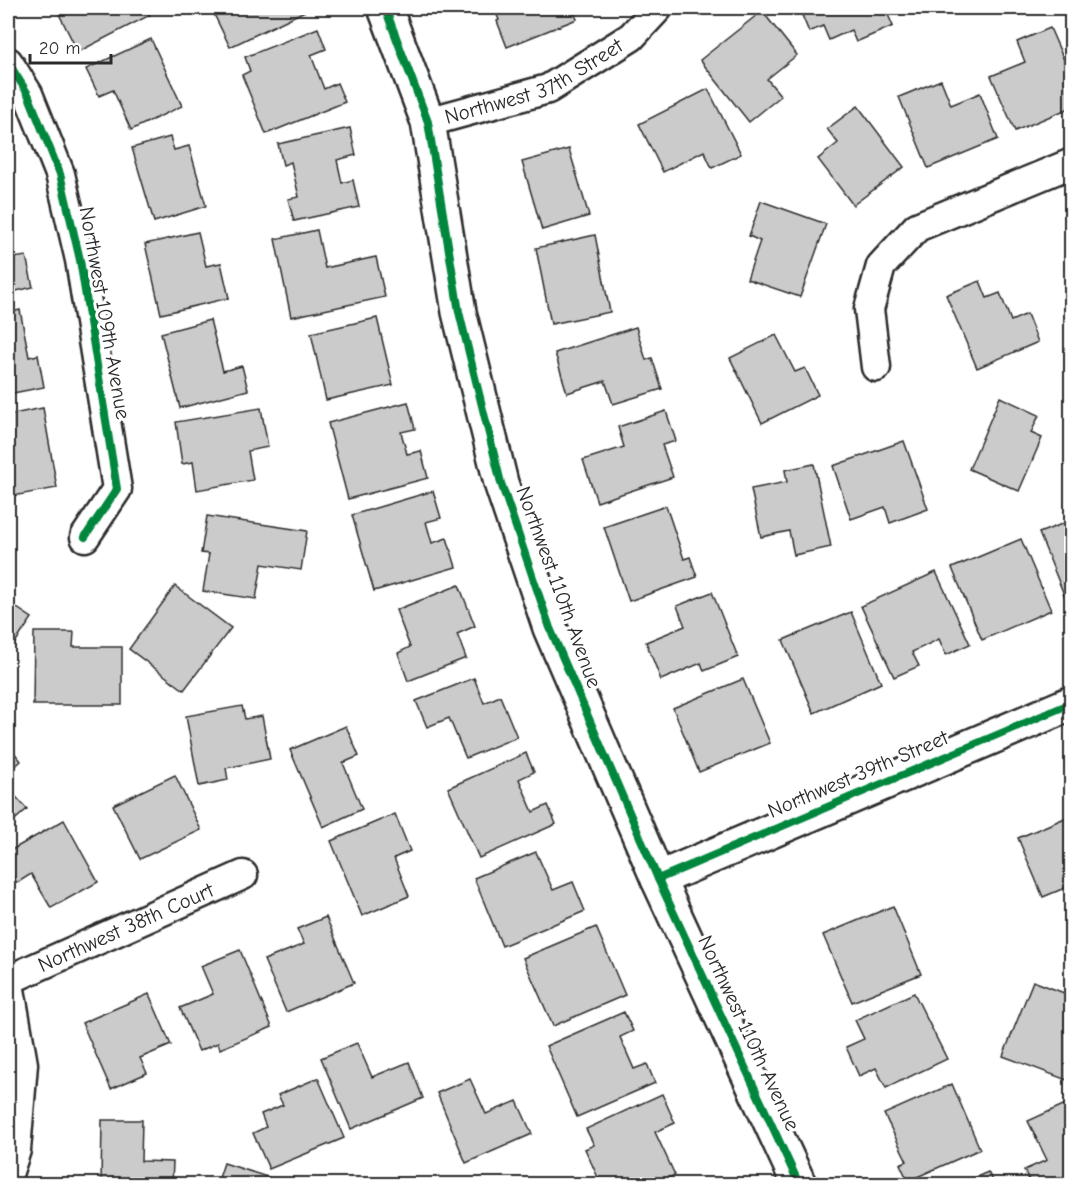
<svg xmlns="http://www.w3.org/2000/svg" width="1079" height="1192" viewBox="0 0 1079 1192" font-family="'Comic Neue',sans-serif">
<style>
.building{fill:#cbcbcb;stroke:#2b2b2b;stroke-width:1.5}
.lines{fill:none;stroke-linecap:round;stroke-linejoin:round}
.minor-casing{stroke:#2b2b2b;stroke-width:33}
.tertiary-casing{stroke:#2b2b2b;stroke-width:38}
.minor{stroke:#fff;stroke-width:28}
.tertiary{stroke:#fff;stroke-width:33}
.cycleway-casing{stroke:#fff;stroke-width:11}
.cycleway{stroke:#00873e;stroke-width:8}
.labels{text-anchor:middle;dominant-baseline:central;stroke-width:6;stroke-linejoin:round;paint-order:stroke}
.street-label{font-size:21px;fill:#2b2b2b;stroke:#fff}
</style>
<rect width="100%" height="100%" fill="#fff"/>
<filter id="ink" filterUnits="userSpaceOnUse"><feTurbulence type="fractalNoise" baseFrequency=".0167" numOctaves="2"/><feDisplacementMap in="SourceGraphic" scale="12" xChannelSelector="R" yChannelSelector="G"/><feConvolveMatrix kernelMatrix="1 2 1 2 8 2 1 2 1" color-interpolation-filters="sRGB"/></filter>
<g filter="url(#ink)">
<g class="building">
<path d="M56 8H146L150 15 78 52Z"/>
<path d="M211 8H308L309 9 230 47Z"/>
<path d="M494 8H572L577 19 507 47 497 21 499 20Z"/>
<path d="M799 8H885L893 26 856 42 851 30 829 40 823 26 809 32Z"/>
<path d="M762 11 797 55 767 79 781 96 749 122 700 60Z"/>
<path d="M318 28 326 49 311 55 324 89 337 83 345 102 266 134 242 75 250 71 245 57Z"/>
<path d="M1050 28 1072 78V107L1015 131 991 76 1025 62 1017 42Z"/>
<path d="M151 39 182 106 131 130 113 90 99 96 86 69Z"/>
<path d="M941 80 951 105 980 93 998 139 928 168 899 97Z"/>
<path d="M708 89 741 154 712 168 704 151 663 172 639 124Z"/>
<path d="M858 106 904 167 853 205 818 159 838 143 827 129Z"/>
<path d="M350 128 356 155 337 160 342 183 353 180 359 207 294 221 288 199 299 197 291 162 283 165 278 144Z"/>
<path d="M170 137 174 150 189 146 206 206 154 222 132 148Z"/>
<path d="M569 149 589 216 542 230 522 162Z"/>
<path d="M761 201 826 224 800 297 747 279 760 241 749 236Z"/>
<path d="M8 229 14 258 26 256 33 287 8 293Z"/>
<path d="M317 230 325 268 376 257 385 297 291 317 275 239Z"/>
<path d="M198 232 206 266 221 263 229 298 161 314 145 244Z"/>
<path d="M595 235 610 312 551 324 536 248Z"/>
<path d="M980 281 987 298 1000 293 1011 321 1027 314 1038 342 977 368 946 295Z"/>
<path d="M20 310 29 357 38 355 44 387 8 394V313Z"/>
<path d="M377 318 393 385 326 400 311 333Z"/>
<path d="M210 320 223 371 242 366 248 390 180 408 161 333Z"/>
<path d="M636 327 646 360 652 358 662 389 613 404 605 381 567 393 555 353Z"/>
<path d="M776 335 795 372 805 368 818 395 762 423 730 358Z"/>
<path d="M1000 397 1039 415 1031 433 1042 438 1019 491 969 469Z"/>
<path d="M408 402 415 429 401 432 407 454 421 451 428 478 348 499 328 423Z"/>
<path d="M43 408 57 488 13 496 9 476H8V415Z"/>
<path d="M261 408 268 447 248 451 253 480 197 490 193 462 182 464 176 422Z"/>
<path d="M666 411 676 441 662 445 673 477 597 502 583 460 624 447 618 427Z"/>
<path d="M904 441 928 509 890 523 885 507 851 519 833 466Z"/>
<path d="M814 464 831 547 794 555 789 531 761 537 751 489 787 482 785 470Z"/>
<path d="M433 491 441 518 426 522 432 543 447 538 456 567 374 591 352 515Z"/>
<path d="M666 506 684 559 690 557 697 577 629 601 604 527Z"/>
<path d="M207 516 307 531 301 570 262 564 256 599 203 591 209 554 201 553Z"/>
<path d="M1072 520V600L1067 602 1039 533Z"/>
<path d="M1021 539 1051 610 982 640 952 568Z"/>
<path d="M936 572 970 644 946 655 939 639 912 652 919 666 894 677 861 606Z"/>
<path d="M459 585 475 626 457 634 466 658 408 681 398 653 410 647 396 610Z"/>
<path d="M175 586 231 628 184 690 129 649Z"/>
<path d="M712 592 738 657 704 671 701 663 661 680 646 642 685 626 677 606Z"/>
<path d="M8 602 32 618 8 653Z"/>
<path d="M851 612 881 683 814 713 783 640Z"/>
<path d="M34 632H74L73 647H122V705H33Z"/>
<path d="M474 678 484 703 500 696 517 737 466 758 449 718 427 727 416 701Z"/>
<path d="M743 679 770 743 699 772 673 708Z"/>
<path d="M242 706 245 719 262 716 270 759 226 768 228 780 199 786 186 716Z"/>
<path d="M346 726 359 756 343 763 362 809 323 827 290 750Z"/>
<path d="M8 745 21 761 8 773Z"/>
<path d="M526 753 534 772 519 779 533 812 548 805 556 824 479 858 448 788Z"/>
<path d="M175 775 201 830 140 859 113 805Z"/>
<path d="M8 788 27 809 8 826Z"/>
<path d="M395 814 410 851 394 858 409 896 362 916 331 841Z"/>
<path d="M1072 815V885L1043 897 1018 838Z"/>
<path d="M64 820 98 882 51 908 31 874 17 883 8 866V852Z"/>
<path d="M536 852 553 890 573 882 585 911 502 946 474 878Z"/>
<path d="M893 906 921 974 852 1002 823 935Z"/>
<path d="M326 917 354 983 286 1012 264 960 304 944 297 929Z"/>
<path d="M596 927 625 995 553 1026 523 958Z"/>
<path d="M240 950 272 1027 220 1049 218 1043 199 1051 180 1008 213 994 201 966Z"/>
<path d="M1033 981 1072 996V1082L1003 1056Z"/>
<path d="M914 993 947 1059 886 1088 876 1068 859 1076 846 1047 864 1039 855 1020Z"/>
<path d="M149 994 171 1045 140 1058 147 1073 111 1089 82 1023Z"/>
<path d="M624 1012 633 1031 620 1037 634 1069 647 1064 655 1083 577 1117 546 1046Z"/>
<path d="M357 1043 372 1077 409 1062 423 1098 351 1129 321 1058Z"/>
<path d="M318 1078 344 1138 269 1169 253 1133 266 1127 261 1114 283 1105 278 1095Z"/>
<path d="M470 1079 486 1114 517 1101 532 1134 466 1163 437 1093Z"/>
<path d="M952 1084 980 1149 908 1181 900 1164 907 1161 884 1114Z"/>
<path d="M662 1094 675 1123 655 1132 675 1175 654 1184H601L585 1149 594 1145 586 1129Z"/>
<path d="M1072 1101V1184H1031L1024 1170 1047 1160 1028 1121Z"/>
<path d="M102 1120H142L141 1161 173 1162 172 1184H101Z"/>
<path d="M224 1163 289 1184H217Z"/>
<path d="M988 1172 994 1184H960Z"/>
</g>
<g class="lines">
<defs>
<g id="minor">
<path d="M8 62 28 94 60 174 80 260 117 489 85 537"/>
<path id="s1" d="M428 122 548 89 631 37 658 8"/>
<path d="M876 367 869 309 881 266 917 227 1072 163"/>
<path d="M8 978 23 1064 16 1150 8 1174"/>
<path id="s2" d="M8 980 243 875"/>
</g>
<g id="tertiary">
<path d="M385 8 428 122 459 312 501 483 550 628 658 879 799 1184"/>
<path d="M658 879 1072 703"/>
</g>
</defs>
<use href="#minor" class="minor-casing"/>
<use href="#tertiary" class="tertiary-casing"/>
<use href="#minor" class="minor"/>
<use href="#tertiary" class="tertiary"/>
<defs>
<g id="cycleway">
<path d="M385 8 428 122 459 312 501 483 550 628 658 879 799 1184"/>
<path d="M8 62 28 94 60 174 80 260 117 489 85 537"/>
<path d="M658 879 1072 703"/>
</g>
</defs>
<use href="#cycleway" class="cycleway-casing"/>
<use href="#cycleway" class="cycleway"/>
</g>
</g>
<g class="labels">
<g class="street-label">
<text stroke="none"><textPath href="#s1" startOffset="114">Northwest 37th Street</textPath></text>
<text transform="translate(105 313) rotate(80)">Northwest 109th Avenue</text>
<text transform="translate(559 587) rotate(70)">Northwest 110th Avenue</text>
<text transform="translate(858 774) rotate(-23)">Northwest 39th Street</text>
<text stroke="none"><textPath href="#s2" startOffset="129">Northwest 38th Court</textPath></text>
<text transform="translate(749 1033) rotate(65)">Northwest 110th Avenue</text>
</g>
</g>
<rect width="1079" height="1192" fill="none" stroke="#fff" stroke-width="30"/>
<rect x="15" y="15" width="1049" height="1162" fill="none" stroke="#2b2b2b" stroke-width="2" filter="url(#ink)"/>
<path d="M30 54v9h81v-9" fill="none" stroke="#2b2b2b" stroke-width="3"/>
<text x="39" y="54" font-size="18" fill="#2b2b2b" stroke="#ffffff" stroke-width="4.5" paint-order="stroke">20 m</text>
</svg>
